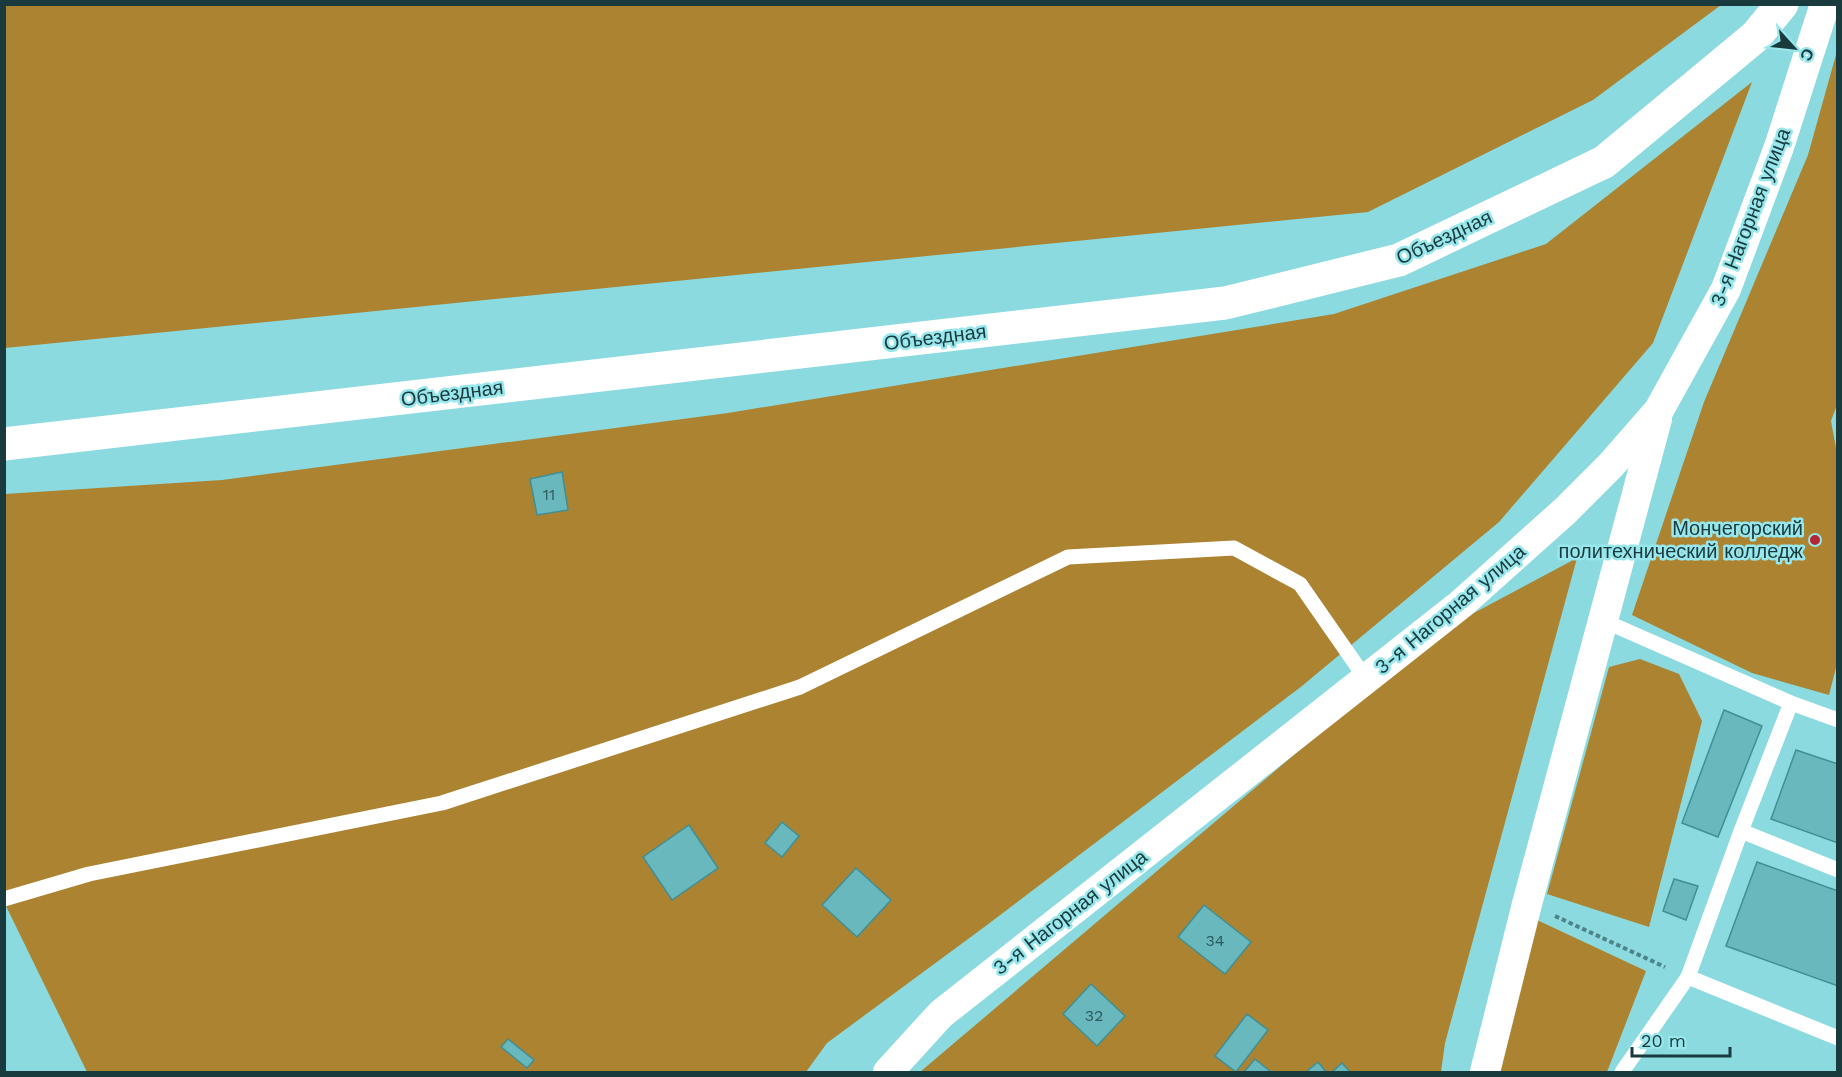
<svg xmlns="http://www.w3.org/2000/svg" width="1842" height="1077" viewBox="0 0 1842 1077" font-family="'Work Sans',sans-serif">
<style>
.forest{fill:#ac8331}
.building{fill:#69b8bd;stroke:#3f8f94;stroke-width:1.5}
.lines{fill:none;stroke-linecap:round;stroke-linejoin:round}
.path{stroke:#4e8488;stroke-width:4;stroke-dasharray:4.5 3;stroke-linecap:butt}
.lane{stroke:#fff;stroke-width:15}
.street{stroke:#fff;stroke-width:30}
.secondary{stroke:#fff;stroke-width:33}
.poi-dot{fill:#b62535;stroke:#98e7ec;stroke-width:2}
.labels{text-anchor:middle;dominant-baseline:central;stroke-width:5;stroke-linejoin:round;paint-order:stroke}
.number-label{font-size:16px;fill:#2e5a5e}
.street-label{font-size:20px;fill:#1a3b3e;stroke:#98e7ec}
.poi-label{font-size:20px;fill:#1a3b3e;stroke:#98e7ec;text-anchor:end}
</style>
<rect width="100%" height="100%" fill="#8bdadf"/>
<g class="forest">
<path d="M5 4H1721V5L1593 100 1368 212 5 348Z"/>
<path d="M1837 51 1838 402 1831 421 1838 459V660L1829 695 1752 673 1632 615 1704 402 1808 155Z"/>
<path d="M1752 82 1653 343 1499 522 1302 686 987 925 827 1043 806 1072H87L5 904V494L222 480 728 413 1334 314 1546 244Z"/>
<path d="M1577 558 1445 1043 1441 1072H920L1440 631Z"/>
<path d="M1640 659 1679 674 1702 721 1649 927 1547 894 1609 667Z"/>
<path d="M1537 920 1646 971 1607 1072H1500Z"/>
</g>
<g class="building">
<path d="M562 472 568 510 537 515 530 479Z"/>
<path d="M1724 710 1762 726 1718 837 1682 823Z"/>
<path d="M1796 750 1838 764V843L1771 819Z"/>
<path d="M782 822 799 836 782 857 765 843Z"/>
<path d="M689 825 718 868 672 900 643 857Z"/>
<path d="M1757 862 1838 891V986L1726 946Z"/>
<path d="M856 868 891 900 857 937 822 905Z"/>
<path d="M1674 879 1698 886 1686 920 1663 911Z"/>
<path d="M1204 905 1251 942 1225 974 1178 937Z"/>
<path d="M1091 984 1125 1016 1097 1046 1063 1014Z"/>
<path d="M1247 1014 1268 1030 1236 1072 1215 1056Z"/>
<path d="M508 1039 534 1060 527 1068 501 1047Z"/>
<path d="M1255 1059 1271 1072H1244Z"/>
<path d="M1318 1062 1326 1072H1306Z"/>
<path d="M1342 1063 1350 1072H1332Z"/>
</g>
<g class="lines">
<path class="path" d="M1555 916 1665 967"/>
<g class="lane">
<path d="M1602 620 1791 703 1838 720"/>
<path d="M1741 831 1838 870"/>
<path d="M4 899 89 874 442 803 800 687 1068 557 1234 548 1300 584 1366 679"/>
<path d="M1688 977 1838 1038"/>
<path d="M1622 1072 1688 977 1741 831 1791 703"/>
</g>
<g class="street">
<path d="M888 1072 941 1014 1461 604 1565 511 1611 465 1659 410 1726 289 1779 147 1825 4"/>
<path d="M1485 1072 1527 904 1657 419"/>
</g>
<path class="secondary" d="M4 444 1225 303 1399 260 1604 162 1756 36 1782 4"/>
</g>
<circle class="poi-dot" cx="1815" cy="540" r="6"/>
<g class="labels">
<g class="number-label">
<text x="549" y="494">11</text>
<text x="1215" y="940">34</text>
<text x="1094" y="1015">32</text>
</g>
<g class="street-label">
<text transform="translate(1750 217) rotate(-69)">3-я Нагорная улица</text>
<text transform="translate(1444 237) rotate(-25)">Объездная</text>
<text transform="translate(935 337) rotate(-7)">Объездная</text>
<text transform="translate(452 393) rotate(-7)">Объездная</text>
<text transform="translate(1450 609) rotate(-40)">3-я Нагорная улица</text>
<text transform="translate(1070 912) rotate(-38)">3-я Нагорная улица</text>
</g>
<g class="poi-label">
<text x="1803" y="528">Мончегорский<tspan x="1803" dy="23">политехнический колледж</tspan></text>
</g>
</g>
<rect width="1842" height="1077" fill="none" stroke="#1a3b3e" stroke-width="12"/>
<g transform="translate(1794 48) rotate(117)" stroke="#98e7ec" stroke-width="4.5" paint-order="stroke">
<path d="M0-4.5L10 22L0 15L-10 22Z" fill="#1a3b3e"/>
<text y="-9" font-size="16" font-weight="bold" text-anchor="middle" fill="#1a3b3e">С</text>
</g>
<path d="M1632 1047v9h98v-9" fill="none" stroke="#1a3b3e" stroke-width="3"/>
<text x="1641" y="1047" font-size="18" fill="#1a3b3e" stroke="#98e7ec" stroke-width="4.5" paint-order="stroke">20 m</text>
</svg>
